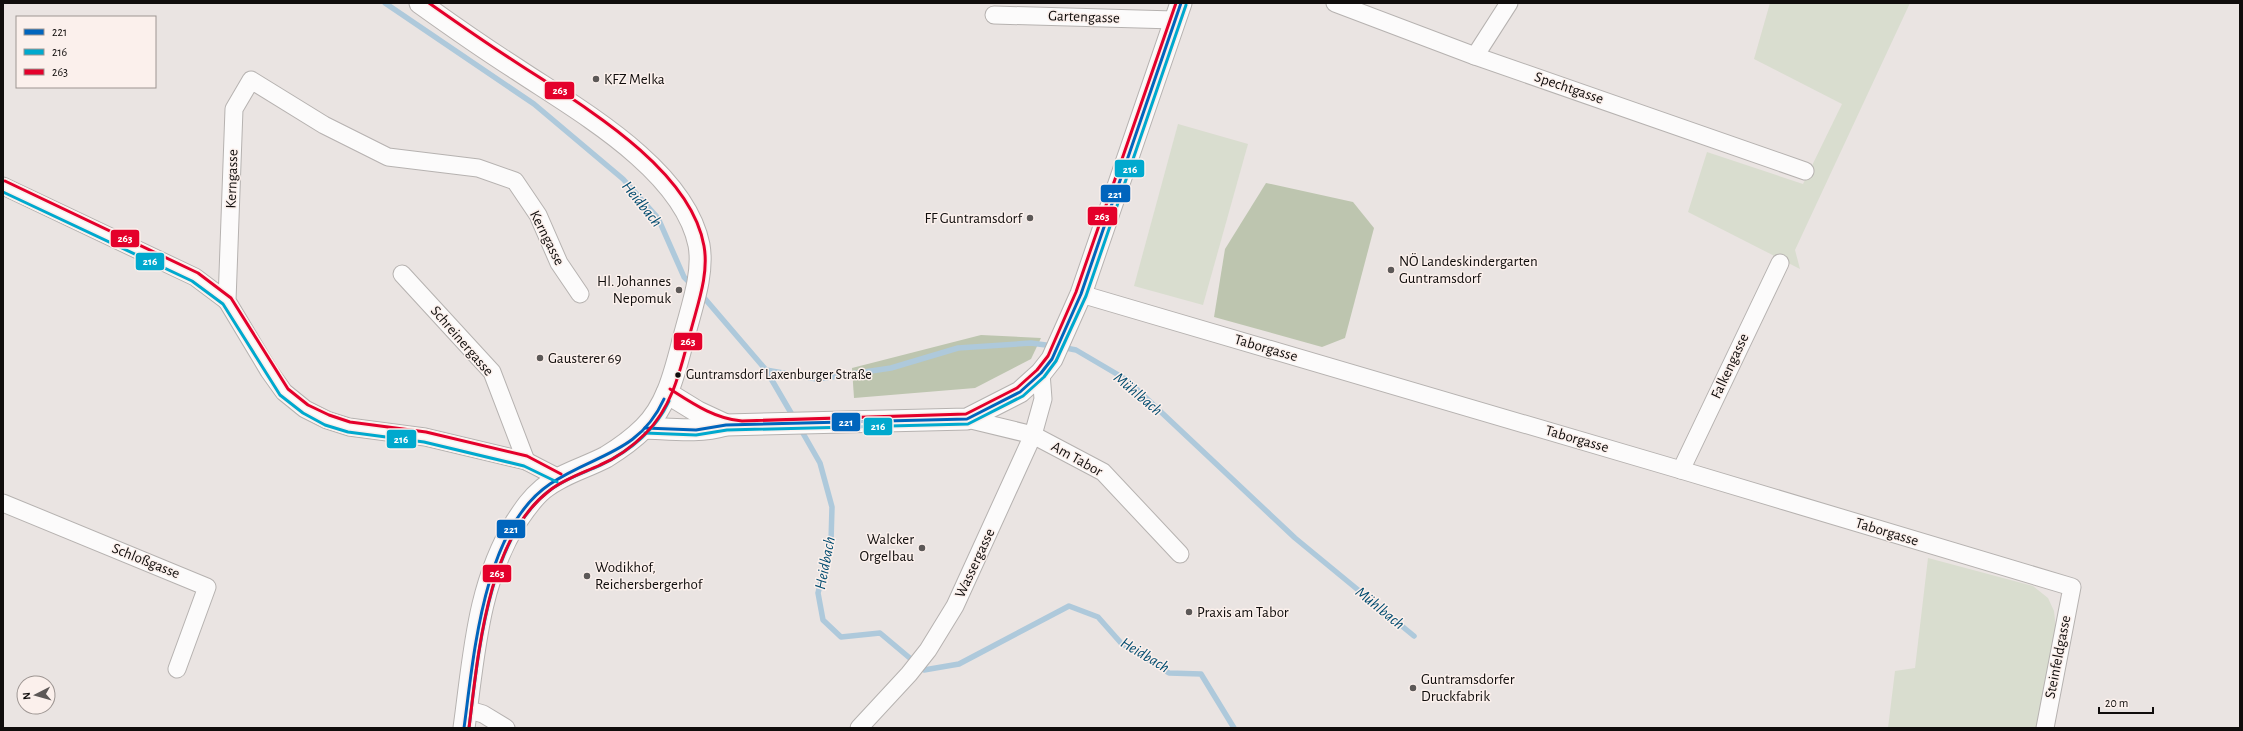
<svg xmlns="http://www.w3.org/2000/svg" width="2243" height="731" viewBox="0 0 2243 731" font-family="'Alegreya Sans',sans-serif">
<style>
.green{fill:#d9ddcf}
.forest{fill:#bdc5af}
.lines{fill:none;stroke-linecap:round;stroke-linejoin:round}
.stream{stroke:#aec9db;stroke-width:5.5}
.minor-casing{stroke:#b6b2b0;stroke-width:19}
.tertiary-casing{stroke:#b6b2b0;stroke-width:23}
.minor{stroke:#fcfbfb;stroke-width:17}
.tertiary{stroke:#fcfbfb;stroke-width:21}
.bus-1-casing{stroke:#fbf0ec;stroke-width:6}
.bus-2-casing{stroke:#fbf0ec;stroke-width:6}
.bus-3-casing{stroke:#fbf0ec;stroke-width:6}
.bus-1{stroke:#0065bd;stroke-width:3}
.bus-2{stroke:#00a9ce;stroke-width:3}
.bus-3{stroke:#e4002b;stroke-width:3}
.poi-dot{fill:#5c5857;stroke:#fbf0ec;stroke-width:1.5}
.bus-dot{fill:#100d0c;stroke:#fbf0ec;stroke-width:1.5}
.labels{text-anchor:middle;dominant-baseline:central;stroke-width:3;stroke-linejoin:round;paint-order:stroke}
.bus-label{font-size:14px;fill:#100d0c;stroke:#fbf0ec;text-anchor:start}
.street-label{font-size:15px;fill:#100d0c;stroke:#fbf0ec}
.poi-label{font-size:15px;fill:#100d0c;stroke:#fbf0ec;text-anchor:start}
.water-label{font-size:16px;font-style:italic;fill:#004b6f;stroke:#fbf0ec}
.line-badge{stroke:#fbf0ec;stroke-width:1.5}
.badge-label{font-size:11px;text-anchor:middle;font-weight:bold;fill:#fff}
</style>
<rect width="100%" height="100%" fill="#eae4e2"/>
<g class="green">
<path d="M1770 3H1910L1795 250 1800 269 1688 212 1707 152 1803 184 1842 104 1754 59Z"/>
<path d="M1178 124 1248 144 1203 305 1134 286Z"/>
<path d="M1928 558 2033 586 2048 598 2054 611 2056 629 2036 728H1888L1895 671 1915 668Z"/>
</g>
<g class="forest">
<path d="M1266 183 1353 202 1374 228 1345 338 1322 347 1214 317 1225 249Z"/>
<path d="M981 335 1041 338 1031 359 975 388 854 398 852 368Z"/>
</g>
<g class="lines">
<g class="stream">
<path d="M385 3 534 104 623 179 658 218 684 277 693 286"/>
<path d="M700 293 766 370 794 418"/>
<path d="M1061 347 1076 350 1127 380 1295 538 1414 636"/>
<path d="M766 370 817 379 891 368 958 348 1031 343 1053 346"/>
<path d="M800 428 820 463 832 507 831 542 818 593 823 620 841 637 880 633 924 670 959 664 1069 606 1098 617 1121 643 1169 673 1201 674 1234 728"/>
</g>
<defs>
<g id="minor">
<path d="M1335 3 1475 56 1805 171"/>
<path d="M994 15 1174 20"/>
<path d="M1475 56 1509 3"/>
<path d="M3 186 195 277 227 301"/>
<path d="M402 274 492 372 526 461"/>
<path d="M1081 294 1681 470 2072 587 2045 728"/>
<path d="M967 419 1033 435 1103 472 1180 554"/>
<path d="M1681 470 1780 263"/>
<path d="M559 478 526 461 425 437 349 427 327 420 305 409 284 392 269 371 227 301 234 109 251 80 324 125 388 157 478 168 515 181 538 215 559 263 580 294"/>
<path d="M3 503 207 587 177 669"/>
<path d="M466 709 483 714 506 728"/>
<path d="M859 728 909 674 928 650 955 606 1033 435 1043 399 1041 373"/>
</g>
<g id="tertiary">
<path d="M420 3C452 26 485 49 518 70 578 110 684 169 699 245 704 273 692 306 685 333 676 366 669 404 644 428 633 439 619 449 606 457 585 468 561 474 543 489 531 499 524 510 516 522 477 585 474 657 464 728"/>
<path d="M667 393 698 412 726 425"/>
<path d="M645 428C672 429 699 433 726 425L967 419 1020 392 1041 373 1052 359 1081 294 1181 3"/>
</g>
</defs>
<use href="#minor" class="minor-casing"/>
<use href="#tertiary" class="tertiary-casing"/>
<use href="#minor" class="minor"/>
<use href="#tertiary" class="tertiary"/>
<defs>
<g id="bus-1">
<path d="M645 428 696 430 726 425 967 419 1020 392 1041 373 1052 359 1081 294 1181 3"/>
<path d="M464 728C474 655 483 529 550 484 594 454 639 454 664 399"/>
</g>
<g id="bus-2">
<path d="M3 192 192 281 223 304 280 395 303 413 325 425 348 432 424 442 524 466 557 482"/>
<path d="M645 433 696 435 727 430 968 424 1023 396 1044 377 1056 361 1086 296 1186 5"/>
<path d="M469 728C478 656 488 533 553 488 567 478 583 473 599 466 628 452 655 431 669 401"/>
</g>
<g id="bus-3">
<path d="M429 3C456 22 483 41 511 59 574 101 690 165 704 246 709 274 698 303 691 330 681 366 674 405 646 433 633 446 617 458 600 465 583 473 564 479 549 491 487 538 478 656 469 728"/>
<path d="M5 181 198 273 231 298 288 389 308 405 329 415 350 422 426 432 527 456 561 474"/>
<path d="M670 389C692 403 715 419 742 421L966 414 1017 388 1037 370 1048 356 1076 292 1176 3"/>
</g>
</defs>
<use href="#bus-1" class="bus-1-casing"/>
<use href="#bus-2" class="bus-2-casing"/>
<use href="#bus-3" class="bus-3-casing"/>
<use href="#bus-1" class="bus-1"/>
<use href="#bus-2" class="bus-2"/>
<use href="#bus-3" class="bus-3"/>
</g>
<g class="poi-dot">
<circle cx="596" cy="79" r="4"/>
<circle cx="1030" cy="218" r="4"/>
<circle cx="1391" cy="270" r="4"/>
<circle cx="679" cy="290" r="4"/>
<circle cx="540" cy="358" r="4"/>
<circle cx="922" cy="548" r="4"/>
<circle cx="587" cy="576" r="4"/>
<circle cx="1189" cy="612" r="4"/>
<circle cx="1413" cy="688" r="4"/>
</g>
<circle class="bus-dot" cx="678" cy="375" r="3.5"/>
<g class="labels">
<g class="bus-label">
<text x="686" y="375">Guntramsdorf Laxenburger Straße</text>
</g>
<g class="street-label">
<text transform="translate(1084 17) rotate(2)">Gartengasse</text>
<text transform="translate(1569 88) rotate(19)">Spechtgasse</text>
<text transform="translate(232 179) rotate(-88)">Kerngasse</text>
<text transform="translate(547 238) rotate(63)">Kerngasse</text>
<text transform="translate(462 341) rotate(49)">Schreinergasse</text>
<text transform="translate(1266 348) rotate(16)">Taborgasse</text>
<text transform="translate(1730 366) rotate(-65)">Falkengasse</text>
<text transform="translate(1577 439) rotate(16)">Taborgasse</text>
<text transform="translate(1077 459) rotate(29)">Am Tabor</text>
<text transform="translate(1887 532) rotate(17)">Taborgasse</text>
<text transform="translate(146 561) rotate(22)">Schloßgasse</text>
<text transform="translate(975 563) rotate(-65)">Wassergasse</text>
<text transform="translate(2058 657) rotate(-79)">Steinfeldgasse</text>
</g>
<g class="poi-label">
<text x="604" y="79">KFZ Melka</text>
<text x="1022" y="218" text-anchor="end">FF Guntramsdorf</text>
<text x="1399" y="261">NÖ Landeskindergarten<tspan x="1399" dy="17">Guntramsdorf</tspan></text>
<text x="671" y="281" text-anchor="end">Hl. Johannes<tspan x="671" dy="17">Nepomuk</tspan></text>
<text x="548" y="358">Gausterer 69</text>
<text x="914" y="539" text-anchor="end">Walcker<tspan x="914" dy="17">Orgelbau</tspan></text>
<text x="595" y="567">Wodikhof,<tspan x="595" dy="17">Reichersbergerhof</tspan></text>
<text x="1197" y="612">Praxis am Tabor</text>
<text x="1421" y="679">Guntramsdorfer<tspan x="1421" dy="17">Druckfabrik</tspan></text>
</g>
<g class="water-label">
<text transform="translate(642 204) rotate(51)">Heidbach</text>
<text transform="translate(1138 394) rotate(40)">Mühlbach</text>
<text transform="translate(825 563) rotate(-79)">Heidbach</text>
<text transform="translate(1380 608) rotate(39)">Mühlbach</text>
<text transform="translate(1145 655) rotate(31)">Heidbach</text>
</g>
</g>
<g class="line-badge">
<rect x="544" y="81" width="31" height="19" rx="4" fill="#e4002b"/>
<rect x="1114" y="159" width="31" height="19" rx="4" fill="#00a9ce"/>
<rect x="1100" y="184" width="31" height="19" rx="4" fill="#0065bd"/>
<rect x="1087" y="206" width="31" height="20" rx="4" fill="#e4002b"/>
<rect x="110" y="229" width="30" height="19" rx="4" fill="#e4002b"/>
<rect x="135" y="252" width="30" height="19" rx="4" fill="#00a9ce"/>
<rect x="673" y="332" width="30" height="19" rx="4" fill="#e4002b"/>
<rect x="831" y="412" width="30" height="20" rx="4" fill="#0065bd"/>
<rect x="863" y="417" width="30" height="19" rx="4" fill="#00a9ce"/>
<rect x="386" y="429" width="31" height="20" rx="4" fill="#00a9ce"/>
<rect x="496" y="519" width="30" height="20" rx="4" fill="#0065bd"/>
<rect x="482" y="564" width="30" height="19" rx="4" fill="#e4002b"/>
</g>
<g class="badge-label">
<text x="560" y="94">263</text>
<text x="1130" y="173">216</text>
<text x="1115" y="198">221</text>
<text x="1102" y="220">263</text>
<text x="125" y="242">263</text>
<text x="150" y="265">216</text>
<text x="688" y="345">263</text>
<text x="846" y="426">221</text>
<text x="878" y="430">216</text>
<text x="401" y="443">216</text>
<text x="511" y="533">221</text>
<text x="497" y="577">263</text>
</g>
<rect width="2243" height="731" fill="none" stroke="#100d0c" stroke-width="8"/>
<rect x="16" y="16" width="140" height="72" fill="#fbf0ec" stroke="#9d9592"/>
<rect x="24" y="29" width="20" height="6" fill="#0065bd" stroke="#9d9592"/>
<text x="52" y="36" font-size="12" fill="#100d0c">221</text>
<rect x="24" y="49" width="20" height="6" fill="#00a9ce" stroke="#9d9592"/>
<text x="52" y="56" font-size="12" fill="#100d0c">216</text>
<rect x="24" y="69" width="20" height="6" fill="#e4002b" stroke="#9d9592"/>
<text x="52" y="76" font-size="12" fill="#100d0c">263</text>
<g transform="translate(36 695) rotate(264)"><circle r="19" fill="#fbf0ec" stroke="#9d9592"/>
<path d="M0-3L7 15L0 10L-7 15Z" fill="#5c5857"/>
<text y="-6" font-size="11" font-weight="bold" text-anchor="middle" fill="#100d0c">N</text>
</g>
<path d="M2099 707v6h54v-6" fill="none" stroke="#100d0c" stroke-width="2"/>
<text x="2105" y="707" font-size="12" fill="#100d0c" stroke="#fbf0ec" stroke-width="3" paint-order="stroke">20 m</text>
</svg>
